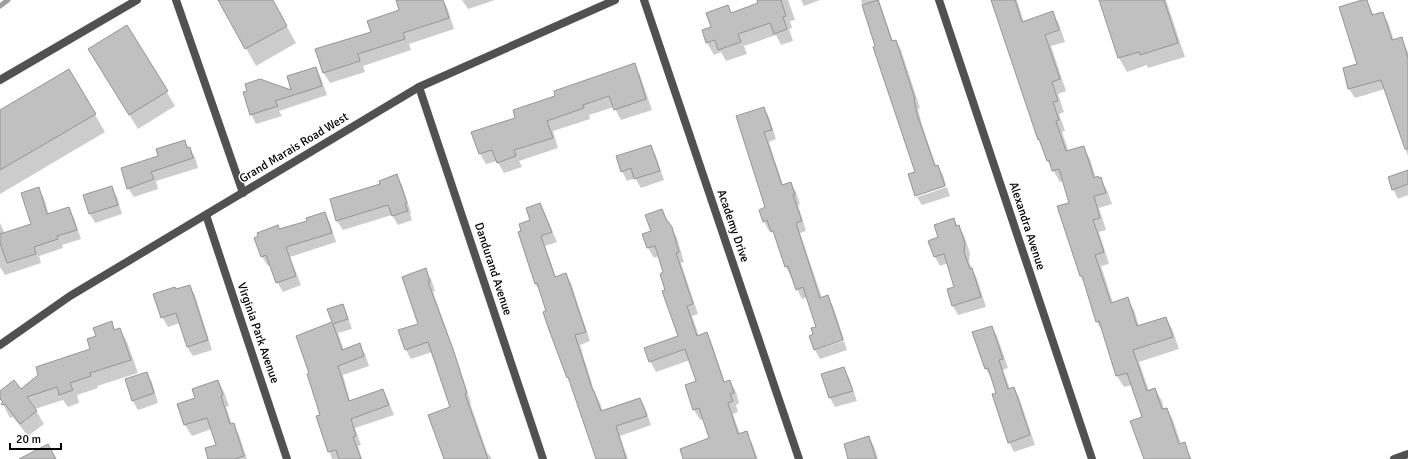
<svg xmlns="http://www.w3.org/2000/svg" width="1408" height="459" viewBox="0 0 1408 459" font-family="Signika,sans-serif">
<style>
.shadow{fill:#0003}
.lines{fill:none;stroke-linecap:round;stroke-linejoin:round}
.stream{stroke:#9f9f9f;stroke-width:5}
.building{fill:#c0c0c0;stroke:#959595}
.minor{stroke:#515151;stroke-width:8}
.tertiary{stroke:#515151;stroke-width:8}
.labels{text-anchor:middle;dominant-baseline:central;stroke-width:3;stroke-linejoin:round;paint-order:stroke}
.street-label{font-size:12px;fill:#000;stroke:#fff}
</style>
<rect width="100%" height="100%" fill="#fff"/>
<g class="shadow">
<path d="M219 0H272L296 43 256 66Z"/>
<path d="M397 0H443L447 7 454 29 409 44 411 50 363 66 365 72 330 83 323 72 400 11Z"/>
<path d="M462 0H495L468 9Z"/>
<path d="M758 0H788L795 20 790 21 792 28 789 29 793 41 781 45 776 35 744 46 747 54 726 61 721 52 714 55 707 43 703 31 712 28 728 7 732 13 760 4Z"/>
<path d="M801 0H820L804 6Z"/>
<path d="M861 0H879L893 42 896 41 901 50 920 108 918 109 922 125 936 166H937L943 175 946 185 917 195V197L909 175 917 173Z"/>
<path d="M992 0H1017L1024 23 1052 12 1059 24 1065 42 1051 46 1066 91 1058 94 1064 112 1059 114 1065 131 1062 132 1069 152 1083 147 1090 159 1096 178 1100 179 1107 190 1112 204 1099 208 1106 230 1099 232 1109 264 1101 266 1113 303 1127 298 1134 310 1139 326 1166 318 1172 329 1179 349 1139 362 1149 391 1155 389 1162 401 1164 409H1167L1173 420 1181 444H1184L1192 459H1145L1143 418 1132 385 1124 387 1117 376 1103 332 1097 322 1086 285 1081 276 1058 207 1071 203 1064 181 1060 182 1047 160 1043 147 1039 139Z"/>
<path d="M1100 0H1166L1185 57 1148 68 1147 65 1127 72 1119 58Z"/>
<path d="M1365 0H1366L1371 9 1374 16 1382 13 1388 22 1394 41 1401 38 1408 52V156L1385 89 1355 98 1349 89 1358 65Z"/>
<path d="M127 26 175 106 138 129 97 63Z"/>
<path d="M634 64 640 75 652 110 621 120 614 107 589 115 590 119 553 131 558 148 519 161 522 167 504 173 497 161 486 164 480 154 517 119 557 96Z"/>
<path d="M316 68 321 78 327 95 279 111 282 116 256 124 251 114 244 93 293 92Z"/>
<path d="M69 70 105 132 0 194V111Z"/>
<path d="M764 108 769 117 776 139 769 142 783 185 790 183 796 192 800 204 798 205 806 231 800 233 822 298 828 297 833 306 844 339 815 348V350L810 336 814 335 818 327 808 297 802 299 786 267 778 241 772 230 769 231 764 222 760 210 767 208 737 117Z"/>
<path d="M184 141 195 157 198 168 156 181 158 189 134 197 128 188Z"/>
<path d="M651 146 656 156 664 180 641 188 635 178 627 181 622 171Z"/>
<path d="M1408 171V195L1398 199 1393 189Z"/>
<path d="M396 176 402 185 411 213 410 214 412 220 398 225 392 215 343 230 337 221 381 184Z"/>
<path d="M111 187 117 197 122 214 95 223 90 214Z"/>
<path d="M947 187 950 196 922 205 917 197Z"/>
<path d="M38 188 44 198 49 215 69 208 74 218 81 239 62 245 63 248 39 256 41 263 5 275 0 267V223L5 234 32 225Z"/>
<path d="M540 204 545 214 557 242 545 246 556 277 566 274 571 283 590 341 580 345 595 394 599 401 603 411 640 399 645 408 651 425 620 436 628 459H597L541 293 535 283 531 221Z"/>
<path d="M662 210 677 238 684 262 681 263 698 314 692 316 699 336 706 334 712 344 725 383 730 381 736 392 739 403 736 405 738 412 733 414 740 434 746 432 752 443 758 459H684L710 439 704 419 700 420 694 410 686 386 697 382 690 360 656 372 650 361 679 336 666 291 665 273 659 256 654 258 648 248 652 232Z"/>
<path d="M325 213 330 223 336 242 290 257 301 285 283 292 277 282 271 265 268 266 262 257 256 239 277 226 280 230 308 222Z"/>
<path d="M953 219 964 235 970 254 969 262 977 279 986 307 958 315 953 306 955 287 948 263 940 266 935 257 940 238Z"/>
<path d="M425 270 431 279 435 291 433 292 457 360 471 403H470L487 452 492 459H445L451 408 432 352 411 359 406 350 420 325Z"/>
<path d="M189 286 195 295 212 350 193 356 187 347 180 323 168 327 162 317 176 290Z"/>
<path d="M342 305 347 314 352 329 338 333 344 350 359 345 365 354 369 366 343 375 350 401 383 390 388 400 394 415 355 428 361 445 358 446 362 459H332L318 417 321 416 310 374Z"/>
<path d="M111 323 116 331 120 329 127 342 138 373 97 386 98 388 77 395 79 403 68 407 63 400 35 409 44 424 28 436 13 417 10 418 0 398V392L21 390 91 350 97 337Z"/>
<path d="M992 327 997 336 1008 368 1003 370 1010 389 1014 388 1019 397 1035 445 1014 452 1009 442 998 393 992 378H991L986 369 974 333Z"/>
<path d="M844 341 847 350 820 359 815 350Z"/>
<path d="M843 368 849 378 857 401 835 407 830 398 823 374Z"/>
<path d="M146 373 152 382 158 403 138 410 133 401Z"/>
<path d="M218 381 224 392 229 406 226 407 232 425 233 424 239 435 247 459H209L217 445 211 429 192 436 185 425 179 405 196 399Z"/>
<path d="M868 437 874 446 878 459H849Z"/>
</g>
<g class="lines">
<path class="stream" d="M0 6 8 0"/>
</g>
<g class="building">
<path d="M218 0H273L287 26 245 49Z"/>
<path d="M396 0H443L449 18 403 33 405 39 358 54 360 61 323 73 315 49 371 32 367 21 399 10Z"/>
<path d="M757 0H781L786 16 783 17 787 29 774 34 770 23 738 34 741 42 718 50 715 40 706 43 702 30 711 27 706 13 728 5 731 13 758 3Z"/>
<path d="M878 0 892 41 896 40 915 99H914L917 114 935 166 938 165 945 186 915 196 908 174 915 172 873 47 875 46 862 5Z"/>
<path d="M991 0H1015L1022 22 1053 11 1059 30 1045 35 1060 79 1052 82 1058 101 1053 102 1059 120 1056 121 1066 151 1084 146 1094 178 1098 176 1099 178 1101 177 1106 193 1094 196 1100 218 1093 220 1104 252 1095 255 1111 303 1128 297 1137 326 1166 317 1173 337 1133 350 1147 391 1155 388 1162 409 1167 408 1179 444 1185 442 1190 459H1144L1130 421 1142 417 1127 373 1116 376 1099 321 1096 322 1082 276H1080L1057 206 1069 203 1059 169 1052 171 1049 160 1047 161 1039 139 1038 140Z"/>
<path d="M1099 0H1164L1178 43 1140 55 1139 52 1118 58Z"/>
<path d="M1362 0H1367L1372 15 1383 12 1392 40 1402 37 1408 58V149H1405L1381 80 1348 89 1343 68 1357 64 1339 7Z"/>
<path d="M127 25 168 91 129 115 88 49Z"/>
<path d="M635 63 646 99 614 110 609 96 583 105 584 108 547 121 553 138 514 150 516 156 497 163 492 150 479 154 471 132 515 118 513 110 555 96 554 91Z"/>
<path d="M316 67 322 86 275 101 278 106 250 115 243 92 247 91 245 84 260 79 291 90 287 76Z"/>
<path d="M69 69 96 114 0 170V110Z"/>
<path d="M764 107 772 130 764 132 782 185 791 182 795 195H793L802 221 796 223 820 298 828 295 843 340 814 350 809 336 813 334 811 328 816 327 803 287 796 290 788 266 785 267 773 231 771 232 767 220 763 222 759 210 765 207 736 116Z"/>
<path d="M185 140 187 148 190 147 193 158 151 172 154 179 127 189 121 168 158 156 156 149Z"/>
<path d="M651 145 660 171 634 179 631 168 621 172 616 156Z"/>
<path d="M1408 170V184L1392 190 1388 177Z"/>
<path d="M397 174 407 203 405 204 408 211 392 216 388 205 336 221 330 199 380 184 379 181Z"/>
<path d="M112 186 118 205 89 214 83 195Z"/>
<path d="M39 187 47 214 69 207 77 230 57 236 58 239 34 247 36 254 7 263 0 243V234L31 224 21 193Z"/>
<path d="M540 203 552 232 541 236 555 277 566 273 586 332 575 335 593 391H594L601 411 640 398 647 416 616 426 626 459H596L568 377 567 378 548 327 543 312 546 311 537 283 535 284 518 232 521 231 519 224 530 220 526 208Z"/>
<path d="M662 209 666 219 672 227 679 252 676 253 693 304 687 306 697 336 707 332 724 382 730 380 734 393 730 394 733 401 728 403 738 434 747 431 756 459H683L680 449 709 438 699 408 693 410 685 385 696 381 685 349 649 362 644 348 678 336 662 291 665 290 660 274 663 272 655 246 647 248 642 234 651 231 645 215Z"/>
<path d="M325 212 332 233 286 247 296 276 276 283 266 255 261 257 254 238 258 236 257 233 278 225 279 229 307 221 306 218Z"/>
<path d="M954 218 956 226 959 225 965 244 964 252 970 269 972 268 981 297 952 306 947 289 954 287 944 254 934 257 928 241 938 237 934 225Z"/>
<path d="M426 268 430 282H428L453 349 467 393 465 394 488 459H444L428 415 450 407 428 342 405 350 398 330 418 324 402 277Z"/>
<path d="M190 285 208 340 187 347 176 313 161 318 153 294 175 287 176 289Z"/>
<path d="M343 304 348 319 333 324 342 350 360 343 364 356 338 366 349 401 383 389 389 405 351 419 356 436 353 437 361 459H339L336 450 328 452 316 416 320 415 307 374 309 373 296 336 332 322 327 309Z"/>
<path d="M112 321 114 330 120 328 131 360 90 373 91 376 70 383 73 390 59 395 57 387 27 397 37 411 20 424 5 404 2 405 1 404 3 402 0 399V391L14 380 21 389 38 375 36 367 90 349 87 339 96 336 93 328Z"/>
<path d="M992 326 1003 359 999 360 1008 389 1014 387 1030 435 1008 443 992 394 996 393 988 368 985 369 972 332Z"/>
<path d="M844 367 853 391 829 398 821 374Z"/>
<path d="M147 372 154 393 132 401 125 379Z"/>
<path d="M218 380 223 395 221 396 230 424 234 423 244 456 234 459H208L205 448 216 445 207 418 184 425 177 404 195 398 192 389Z"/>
<path d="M869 436 876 459H848L844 444Z"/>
<path d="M48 444 56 459H19Z"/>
</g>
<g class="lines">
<g class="minor">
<path d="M176 0 243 193"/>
<path d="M644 0 799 459"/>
<path d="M939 0 1092 459"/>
<path d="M0 80 137 0"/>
<path d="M419 87 543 459"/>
<path d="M206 215 287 459"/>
<path d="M1394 459 1408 454"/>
</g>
<path class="tertiary" d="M0 345 70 296 419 87 615 0"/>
</g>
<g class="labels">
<g class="street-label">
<text transform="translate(294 148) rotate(-31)">Grand Marais Road West</text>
<text transform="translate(733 226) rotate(71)">Academy Drive</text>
<text transform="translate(1027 226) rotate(72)">Alexandra Avenue</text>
<text transform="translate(493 269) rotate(72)">Dandurand Avenue</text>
<text transform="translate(258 333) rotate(71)">Virginia Park Avenue</text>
</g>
</g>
<path d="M10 443v6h51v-6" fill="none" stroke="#000000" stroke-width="2"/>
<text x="16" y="443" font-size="12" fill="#000000" stroke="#ffffff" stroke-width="3" paint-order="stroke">20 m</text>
</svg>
